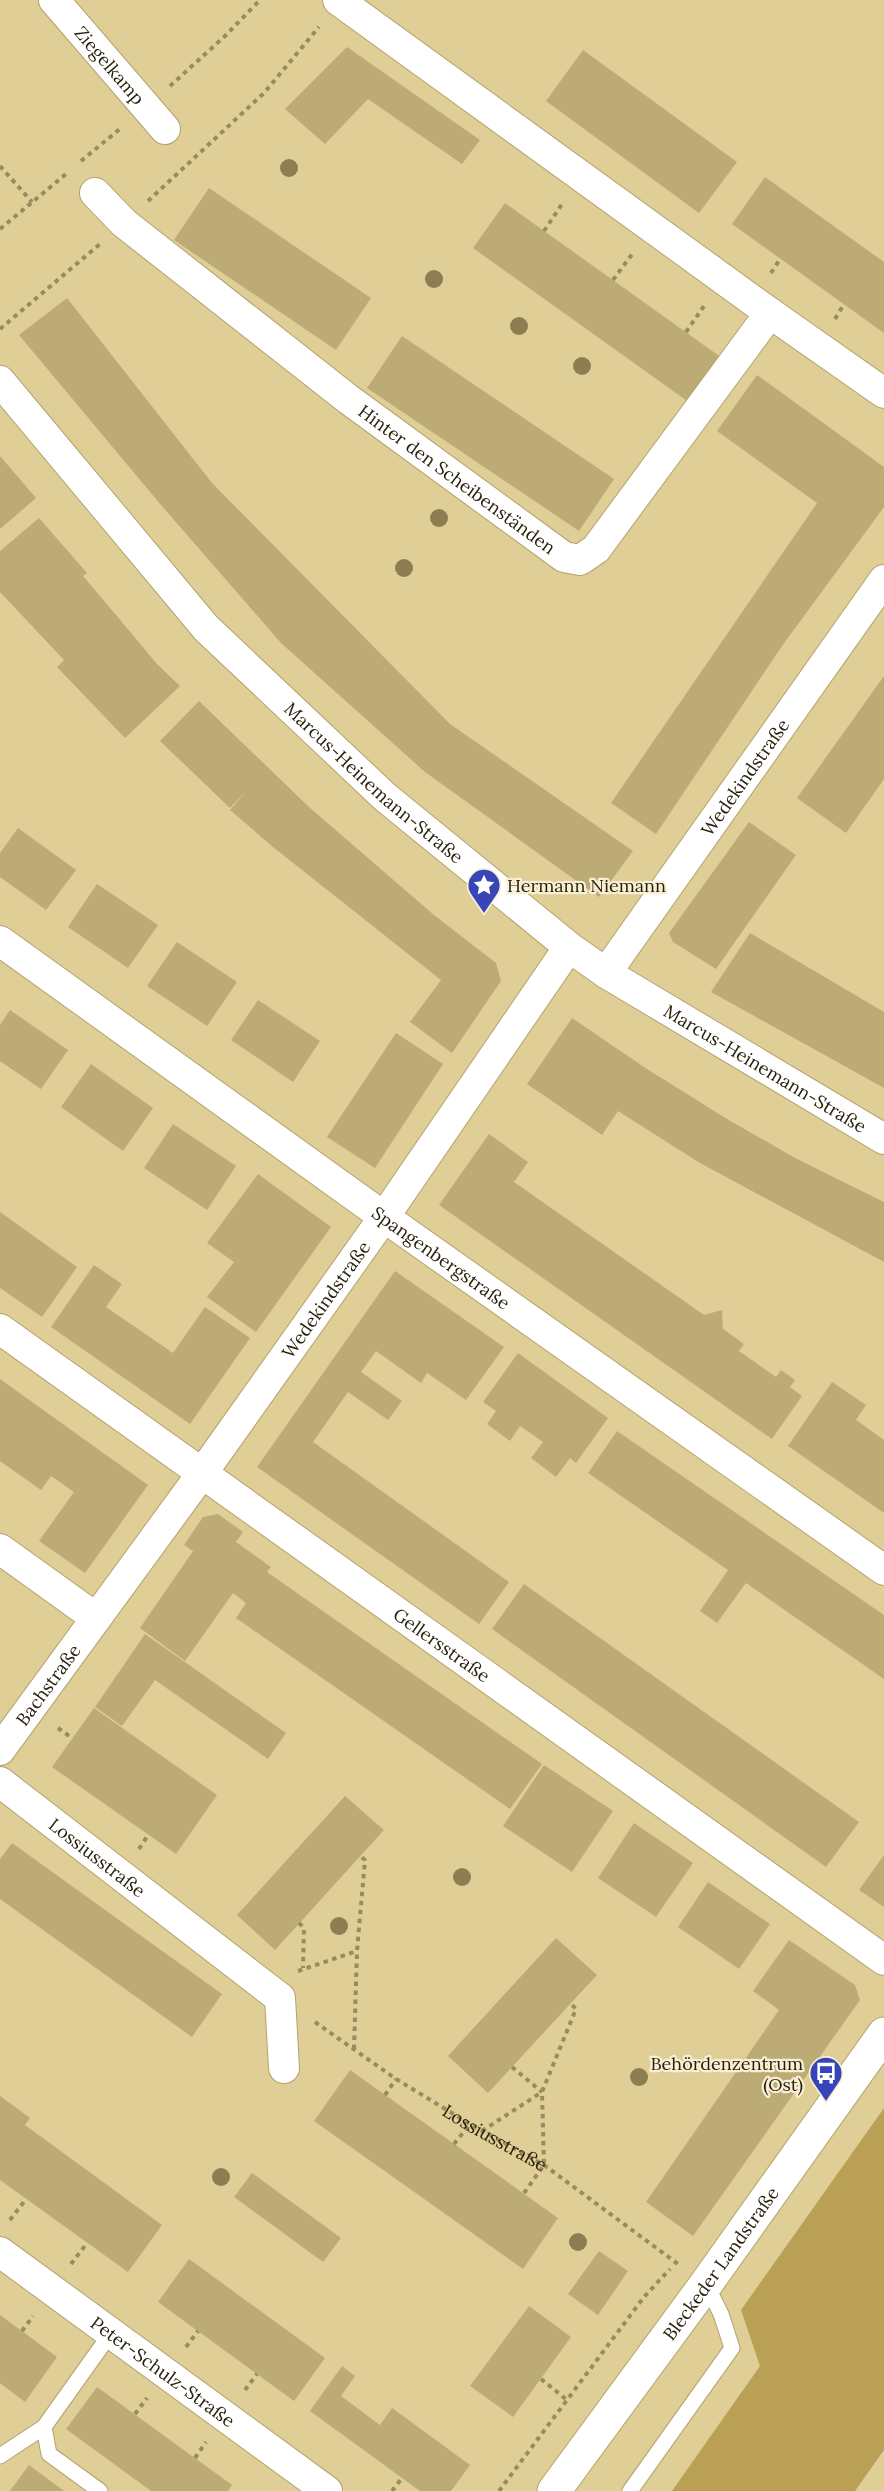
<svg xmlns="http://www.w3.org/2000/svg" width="884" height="2491" viewBox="0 0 884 2491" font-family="Lora,serif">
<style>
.green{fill:#b9a054}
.building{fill:#bdab76}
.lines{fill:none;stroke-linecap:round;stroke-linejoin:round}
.service-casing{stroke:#b4a26d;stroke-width:17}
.minor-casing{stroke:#b4a26d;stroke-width:32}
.tertiary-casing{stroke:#b4a26d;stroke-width:35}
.path{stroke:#988b60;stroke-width:4;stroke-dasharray:4.5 4.5;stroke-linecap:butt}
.service{stroke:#fff;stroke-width:15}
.minor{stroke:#fff;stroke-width:30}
.tertiary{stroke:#fff;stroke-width:33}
.tree{fill:#8c7e52}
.labels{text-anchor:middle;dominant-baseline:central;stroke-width:4.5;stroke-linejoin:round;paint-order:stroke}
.street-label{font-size:18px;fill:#261f09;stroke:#f8efd4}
.poi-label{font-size:18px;fill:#261f09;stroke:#f8efd4;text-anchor:start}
</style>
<rect width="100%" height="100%" fill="#e0ce97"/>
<path class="green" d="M884 2108V2450L855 2491H672L760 2366 741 2310Z"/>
<g class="building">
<path d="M347 47 480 140 462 164 368 99 325 144 285 109Z"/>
<path d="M583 50 737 162 699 213 546 101Z"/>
<path d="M765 177 884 262V333L732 224Z"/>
<path d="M209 188 371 298 336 350 174 240Z"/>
<path d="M505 203 722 358 690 403 473 248Z"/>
<path d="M67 298 212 483 450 724 633 851 599 897 425 772 281 643 161 505 19 335Z"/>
<path d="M402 336 614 479 579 531 367 388Z"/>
<path d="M757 375 884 467V507L782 646 656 834 611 803 817 503 717 431Z"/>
<path d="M0 456 36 498 0 529Z"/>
<path d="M39 518 87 573 83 576 116 615 157 664 180 686 125 738 57 667 64 660 0 592V551Z"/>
<path d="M884 676V779L846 833 797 798Z"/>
<path d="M199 701 309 807 434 915 496 963 501 981 452 1053 410 1022 441 980 273 847 230 810 247 790 230 808 160 741Z"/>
<path d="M749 822 796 855 716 969 673 942 669 933Z"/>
<path d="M18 828 76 870 46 910 0 877V853Z"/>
<path d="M97 884 158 925 128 968 68 927Z"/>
<path d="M750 933 884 1012V1088L711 992Z"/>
<path d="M177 942 237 982 207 1026 147 986Z"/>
<path d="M258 1000 320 1041 293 1082 231 1040Z"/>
<path d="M10 1010 68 1050 41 1089 0 1061V1025Z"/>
<path d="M572 1018 647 1069 727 1119 797 1159 884 1202V1262L700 1163 618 1111 602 1135 527 1084Z"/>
<path d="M396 1033 443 1064 375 1168 327 1137Z"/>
<path d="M91 1064 153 1108 123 1151 61 1107Z"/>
<path d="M173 1124 236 1166 207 1210 144 1168Z"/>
<path d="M489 1134 528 1162 514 1182 704 1315 722 1310 723 1329 744 1344 739 1351 776 1377 781 1370 795 1380 790 1387 802 1396 772 1439 439 1205Z"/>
<path d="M258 1174 331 1227 256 1332 207 1297 234 1262 207 1243Z"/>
<path d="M0 1212 77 1267 42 1317 0 1288Z"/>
<path d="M94 1265 122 1284 106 1307 173 1353 205 1307 250 1338 190 1424 51 1327Z"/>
<path d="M395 1271 504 1347 466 1400 427 1373 421 1383 376 1351 361 1372 402 1401 388 1420 348 1392 313 1442 509 1582 479 1624 257 1467Z"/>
<path d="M518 1353 608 1418 576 1463 570 1458 556 1477 531 1458 543 1442 520 1426 510 1441 487 1424 496 1411 483 1402Z"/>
<path d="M0 1379 148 1485 85 1573 39 1541 74 1492 51 1476 41 1490 0 1461Z"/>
<path d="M832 1382 866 1405 856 1420 884 1440V1513L788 1446Z"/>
<path d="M617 1431 884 1615V1679L746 1583 717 1623 700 1611 728 1570 588 1473Z"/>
<path d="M218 1514 243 1532 236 1542 271 1567 267 1572 542 1764 510 1809 236 1618 246 1603 233 1593 185 1661 140 1628 193 1551 184 1545 203 1517Z"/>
<path d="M524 1584 859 1822 826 1867 492 1629Z"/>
<path d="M145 1634 286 1733 268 1759 155 1680 122 1726 95 1707Z"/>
<path d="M94 1708 217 1795 176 1854 52 1767Z"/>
<path d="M544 1765 613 1811 572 1872 503 1826Z"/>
<path d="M345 1796 384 1830 275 1950 237 1915Z"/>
<path d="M634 1823 693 1863 656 1917 598 1878Z"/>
<path d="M12 1843 222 1994 192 2037 0 1899V1859Z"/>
<path d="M884 1855V1907L859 1890Z"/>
<path d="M708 1882 770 1924 739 1969 678 1927Z"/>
<path d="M556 1938 597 1975 488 2093 448 2056Z"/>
<path d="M789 1940 855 1985 860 2000 693 2236 646 2202 779 2010 753 1991Z"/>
<path d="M350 2070 558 2218 523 2269 314 2121Z"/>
<path d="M0 2096 30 2118 25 2125 162 2225 128 2272 0 2180Z"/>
<path d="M252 2173 341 2238 323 2262 234 2197Z"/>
<path d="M599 2251 628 2271 598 2315 568 2294Z"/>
<path d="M189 2259 325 2358 294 2401 158 2302Z"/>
<path d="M529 2306 571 2337 513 2417 470 2386Z"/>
<path d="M0 2315 57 2357 25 2402 0 2383Z"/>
<path d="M342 2366 355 2376 341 2396 380 2425 392 2408 470 2465 451 2491H420L310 2411Z"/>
<path d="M97 2387 232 2485 228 2491H151L66 2429Z"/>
<path d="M29 2465 64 2491H10Z"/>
</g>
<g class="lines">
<defs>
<g id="service">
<path d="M44 2427 49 2454 100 2491"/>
<path d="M0 2456 44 2427 111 2333"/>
<path d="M630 2491 732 2348 721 2314 706 2284"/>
</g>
<g id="minor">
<path id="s2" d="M54 0 165 129"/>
<path d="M338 0 770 313 884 393"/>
<path id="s3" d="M95 193 124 223 348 399 564 557 580 560 596 549 770 313"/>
<path id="s4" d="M0 381 206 628 385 797 569 947 606 973 884 1139"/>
<path id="s5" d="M0 941 384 1217 884 1570"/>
<path id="s6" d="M606 973 884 580"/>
<path id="s7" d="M0 1329 884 1960"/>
<path d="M0 1549 96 1618"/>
<path id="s8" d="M0 1750 203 1472 384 1217 569 947"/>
<path id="s9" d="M0 1782 280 1998 284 2068"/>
<path id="s10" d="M0 2252 327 2491"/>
</g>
<g id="tertiary">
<path id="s11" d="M554 2491 706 2284 884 2034"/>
</g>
</defs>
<use href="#service" class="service-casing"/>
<use href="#minor" class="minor-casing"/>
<use href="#tertiary" class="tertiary-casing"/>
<g class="path">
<path d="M170 86 225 36 260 0"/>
<path d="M81 161 121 128"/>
<path d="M0 166 32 202"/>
<path d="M148 201 264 93 319 27"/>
<path d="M0 229 66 174"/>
<path d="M544 231 562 204"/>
<path d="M771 273 780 259"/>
<path d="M613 280 633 253"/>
<path d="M835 319 844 304"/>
<path d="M0 329 100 244"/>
<path d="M686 332 704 306"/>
<path d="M58 1728 72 1738"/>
<path d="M139 1849 148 1835"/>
<path d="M299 1923 304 1928 303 1968"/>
<path d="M298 1971 357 1951"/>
<path id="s1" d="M315 2022 396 2079 470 2124 544 2165 678 2264"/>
<path d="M354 2049 357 1951 365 1860 360 1856"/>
<path d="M512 2067 542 2092"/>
<path d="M385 2095 396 2079"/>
<path d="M482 2131 542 2092"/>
<path d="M454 2144 470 2124"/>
<path d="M524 2193 544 2165 542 2092 576 2009 570 2003"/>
<path d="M10 2220 26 2199"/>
<path d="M71 2264 87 2243"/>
<path d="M22 2331 33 2316"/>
<path d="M186 2347 198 2331"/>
<path d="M541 2379 567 2400"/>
<path d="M245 2390 257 2374"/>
<path d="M135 2414 147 2398"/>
<path d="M195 2458 206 2442"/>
<path d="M392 2491 402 2478"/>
<path d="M499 2491 644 2297 670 2269"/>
</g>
<use href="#service" class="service"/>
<use href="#minor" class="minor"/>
<use href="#tertiary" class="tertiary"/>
</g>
<g class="tree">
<circle cx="289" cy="168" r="9"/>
<circle cx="434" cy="279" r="9"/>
<circle cx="519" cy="326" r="9"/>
<circle cx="582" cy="366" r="9"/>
<circle cx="439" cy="518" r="9"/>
<circle cx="404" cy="568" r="9"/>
<circle cx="462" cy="1877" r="9"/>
<circle cx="339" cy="1926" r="9"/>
<circle cx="639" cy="2077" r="9"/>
<circle cx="221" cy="2177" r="9"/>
<circle cx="578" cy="2242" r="9"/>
</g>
<defs>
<symbol id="sight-pin" viewBox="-11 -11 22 30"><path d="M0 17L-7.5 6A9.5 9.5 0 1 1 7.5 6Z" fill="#3745b8" stroke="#f8efd4"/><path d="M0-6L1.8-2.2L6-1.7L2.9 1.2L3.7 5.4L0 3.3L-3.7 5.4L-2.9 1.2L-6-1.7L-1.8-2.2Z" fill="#fff"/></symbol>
<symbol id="bus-pin" viewBox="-11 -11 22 30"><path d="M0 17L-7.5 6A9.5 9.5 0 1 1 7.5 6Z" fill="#3745b8" stroke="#f8efd4"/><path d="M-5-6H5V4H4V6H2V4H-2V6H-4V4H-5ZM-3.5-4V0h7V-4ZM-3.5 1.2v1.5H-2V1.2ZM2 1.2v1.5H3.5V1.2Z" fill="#fff"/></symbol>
</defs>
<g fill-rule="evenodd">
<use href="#sight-pin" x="465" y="866" width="38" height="52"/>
<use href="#bus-pin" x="807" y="2054" width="38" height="52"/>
</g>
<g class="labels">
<g class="street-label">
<text stroke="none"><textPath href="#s2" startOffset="86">Ziegelkamp</textPath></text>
<text stroke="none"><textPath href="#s3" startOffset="462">Hinter den Scheibenständen</textPath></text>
<text stroke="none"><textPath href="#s6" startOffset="240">Wedekindstraße</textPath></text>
<text stroke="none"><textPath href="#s4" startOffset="550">Marcus-Heinemann-Straße</textPath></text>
<text stroke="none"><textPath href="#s4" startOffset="1036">Marcus-Heinemann-Straße</textPath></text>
<text stroke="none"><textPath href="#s5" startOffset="543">Spangenbergstraße</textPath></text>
<text stroke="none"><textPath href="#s8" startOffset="556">Wedekindstraße</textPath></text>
<text stroke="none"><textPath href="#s7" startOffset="543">Gellersstraße</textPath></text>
<text stroke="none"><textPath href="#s8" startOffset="81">Bachstraße</textPath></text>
<text stroke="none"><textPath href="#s9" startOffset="123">Lossiusstraße</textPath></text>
<text stroke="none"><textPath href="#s1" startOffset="214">Lossiusstraße</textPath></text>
<text stroke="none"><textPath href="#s11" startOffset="282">Bleckeder Landstraße</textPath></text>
<text stroke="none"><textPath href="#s10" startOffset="202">Peter-Schulz-Straße</textPath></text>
</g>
<g class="poi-label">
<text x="507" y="885">Hermann Niemann</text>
<text x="803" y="2063" text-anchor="end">Behördenzentrum<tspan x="803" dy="21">(Ost)</tspan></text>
</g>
</g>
</svg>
